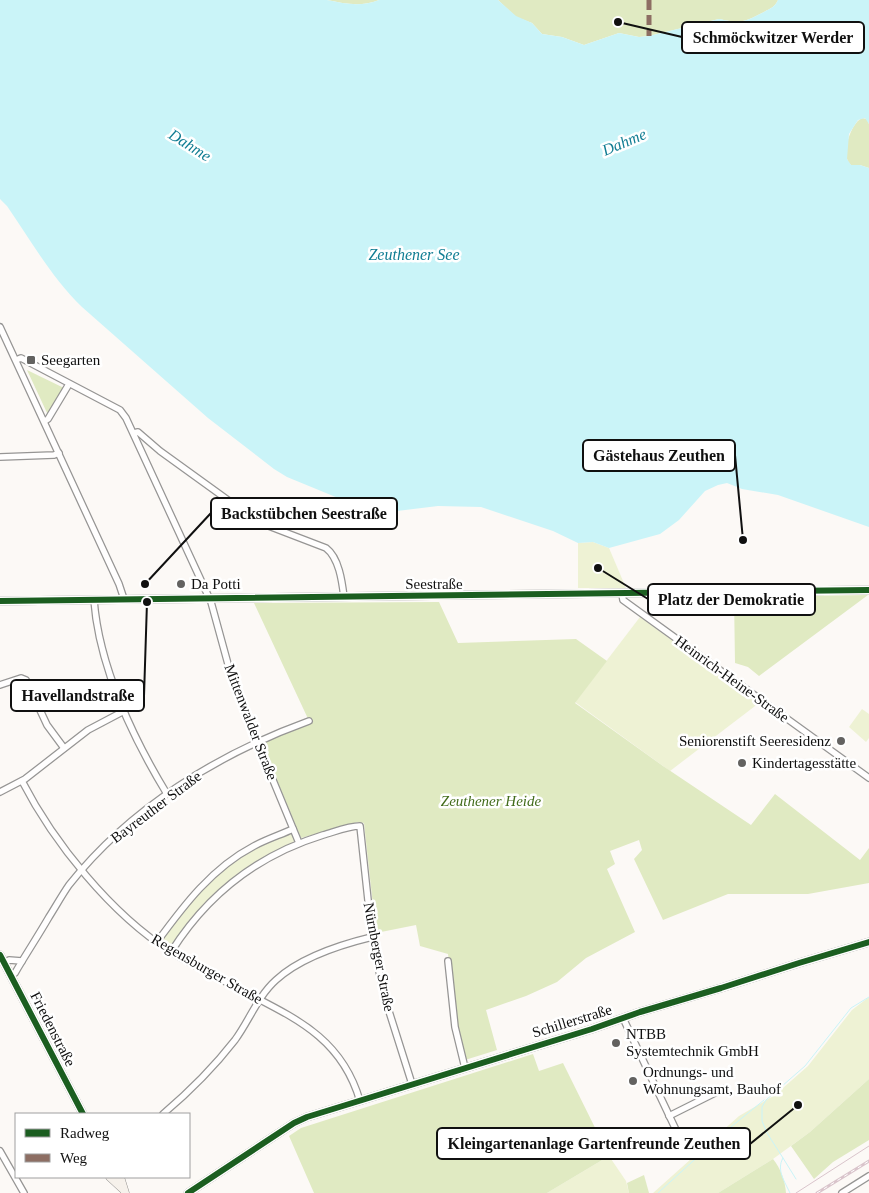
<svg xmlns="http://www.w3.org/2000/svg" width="869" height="1193" viewBox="0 0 869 1193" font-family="'Times New Roman',serif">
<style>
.green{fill:#eef2d4}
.forest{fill:#e0eac2}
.water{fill:#caf4f8}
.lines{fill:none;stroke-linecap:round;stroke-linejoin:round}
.stream{stroke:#caf4f8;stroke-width:1}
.street-casing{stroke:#969594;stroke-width:8}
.secondary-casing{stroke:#8d8c8a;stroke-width:9}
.street{stroke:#fffefe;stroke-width:5.5}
.secondary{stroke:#f6f1eb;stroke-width:8}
.tram{stroke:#d9c4cb;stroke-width:1}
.rail-casing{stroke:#d9c4cb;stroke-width:3}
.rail{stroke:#fff;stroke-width:1;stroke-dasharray:4;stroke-linecap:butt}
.quiet{stroke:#8d6e63;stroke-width:5;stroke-dasharray:10 5;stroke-linecap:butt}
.cycleway-casing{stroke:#fff;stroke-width:9}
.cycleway{stroke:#1b5e20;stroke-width:6}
.poi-dot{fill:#636260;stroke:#fff;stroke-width:2}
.labels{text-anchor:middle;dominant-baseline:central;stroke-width:5;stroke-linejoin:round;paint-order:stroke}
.poi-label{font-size:15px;fill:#101010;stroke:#fff;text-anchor:start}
.street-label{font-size:15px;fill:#101010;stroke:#fff}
.park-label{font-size:15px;font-style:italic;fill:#426c1b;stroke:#fff}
.water-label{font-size:16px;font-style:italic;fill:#117d93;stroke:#fff}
.leader{fill:none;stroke:#101010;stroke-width:2}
.callout-dot{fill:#101010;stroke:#fff;stroke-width:2}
.callout{fill:#fff;stroke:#101010;stroke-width:2}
.callout-label{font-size:16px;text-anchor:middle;font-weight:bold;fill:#101010}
</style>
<rect width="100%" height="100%" fill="#fcf9f6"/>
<g class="green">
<path d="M593 542 609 548 626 588H578V543Z"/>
<path d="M640 617 759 703 670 771 575 702Z"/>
<path d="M862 709 869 714V738L866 742 849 727Z"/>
<path d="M292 833 295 837V841L262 859 212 896 170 947 160 941C187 905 215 868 256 848 267 842 280 838 292 833Z"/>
<path d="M869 997V1079L810 1132 773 1159 718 1193H653L739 1116 775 1095 808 1066 852 1010Z"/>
<path d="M609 1156 626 1181 629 1193H547Z"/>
</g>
<g class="forest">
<path d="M327 0H379C361 7 346 4 327 0Z"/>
<path d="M498 0H778C775 7 771 8 764 12 744 22 742 24 719 19L649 36 639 37 619 33 584 45 562 37 542 34 532 23 516 17Z"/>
<path d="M862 118 867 119 869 124V168L860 165H851C840 156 850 124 862 118Z"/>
<path d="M27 370 64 388 48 415Z"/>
<path d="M868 595 759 676 748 667 735 663 734 597Z"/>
<path d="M439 602 458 643 576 639 607 661 575 703 663 766 751 825 775 794 860 860 869 848V883L808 894H728L663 920 634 859 642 850 639 840 610 851 615 864 607 869 635 932 586 958 557 982 526 996 486 1010 497 1050 465 1060 458 1033 448 954 420 946 416 925 376 933 364 823 358 822 301 838 261 742 310 723 254 603Z"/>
<path d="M533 1054 539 1071 563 1063 609 1156 547 1193H314L289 1136 301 1128Z"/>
<path d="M869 1079V1140L833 1162 814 1179 791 1146 810 1132Z"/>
<path d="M773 1159C781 1169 785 1181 786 1193H718Z"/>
<path d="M644 1175 649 1193H629L627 1183Z"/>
</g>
<path class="water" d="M0 0H327C346 4 361 7 379 0H498L516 16 532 23 542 34 562 37 584 45 619 33 639 37 649 36 719 19C742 24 744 22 764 12 771 8 775 7 778 0H869V124L865 118 858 120 849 134 847 159 851 165H860L869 168V527L778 495 742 489 727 483 718 485 705 491 679 520 660 534 609 548 593 542 578 543 553 531 481 507 438 506 397 511 360 507 287 477 274 469 208 418 82 307C52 278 31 241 7 206L0 199Z"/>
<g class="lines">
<g class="stream">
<path d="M783 1158 796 1179"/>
<path d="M658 1193 726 1131 764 1100"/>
<path d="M790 1193C785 1182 776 1170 783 1158L767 1133 762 1121V1107L766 1100 805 1066 851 1008 869 997"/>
</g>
<defs>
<g id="street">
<path d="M0 327 119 584 124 599"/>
<path d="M16 360 21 358 120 410 126 418 211 602 234 686 299 843"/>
<path d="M45 421 48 419 69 384"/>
<path d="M134 433 138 432 160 451 250 516 266 525 326 548C339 558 342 581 344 597"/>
<path d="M0 457 54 455 59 453"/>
<path d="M622 594 623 600 869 778"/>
<path d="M94 600C99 666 133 738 167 794"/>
<path d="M0 685 21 678 26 680 47 725 64 748"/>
<path d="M22 781C54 843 111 914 171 952 195 966 220 979 245 992 297 1019 342 1039 360 1101"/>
<path d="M0 792 25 779 88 730 124 711"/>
<path d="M157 942C184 905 212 868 254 846 267 839 280 835 293 829"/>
<path d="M171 952C207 895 258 855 323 835 334 832 348 826 360 826L372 937 380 976 387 1005 412 1084"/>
<path d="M448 961 455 1027 465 1068"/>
<path d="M4 963 9 960 22 961"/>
<path d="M11 975 15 973C26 954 38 936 49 917 56 906 62 895 69 885 130 808 218 754 309 721"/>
<path d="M623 1018 685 1149"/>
<path d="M163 1114C189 1092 214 1067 235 1040 249 1021 258 996 276 980 301 957 339 945 372 937"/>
<path d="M669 1116 723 1089"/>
<path d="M0 1151 24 1193"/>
<path d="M842 1193 869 1176"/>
</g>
<g id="secondary">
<path d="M0 601 869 590"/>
<path d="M0 955 83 1114"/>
<path d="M110 1177 122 1188"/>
<path d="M120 1177 125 1193"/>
<path d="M188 1193 294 1123 307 1117 592 1029 640 1012 721 988 799 963 869 942"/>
</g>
</defs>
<use href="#street" class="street-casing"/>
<use href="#secondary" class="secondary-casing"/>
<use href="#street" class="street"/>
<use href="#secondary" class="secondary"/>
<path class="tram" d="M796 1193 869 1146"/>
<defs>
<path id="rail" d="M817 1193 869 1161"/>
</defs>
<use href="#rail" class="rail-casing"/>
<use href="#rail" class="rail"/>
<path class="quiet" d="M649 0V36"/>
<defs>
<g id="cycleway">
<path d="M0 601 869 590"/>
<path d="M0 955 83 1114"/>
<path d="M188 1193 294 1123 307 1117 592 1029 640 1012 721 988 799 963 869 942"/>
</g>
</defs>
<use href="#cycleway" class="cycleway-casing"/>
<use href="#cycleway" class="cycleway"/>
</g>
<g class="poi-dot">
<rect x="26" y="355" width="10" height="10" rx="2.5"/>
<circle cx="181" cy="584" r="5"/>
<circle cx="841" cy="741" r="5"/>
<circle cx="742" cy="763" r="5"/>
<circle cx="616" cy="1043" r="5"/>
<circle cx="633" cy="1081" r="5"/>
</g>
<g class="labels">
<g class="poi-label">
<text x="41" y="360">Seegarten</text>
<text x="191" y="584">Da Potti</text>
<text x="831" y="741" text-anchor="end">Seniorenstift Seeresidenz</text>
<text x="752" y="763">Kindertagesstätte</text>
<text x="626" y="1034">NTBB<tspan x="626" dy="17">Systemtechnik GmbH</tspan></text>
<text x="643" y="1072">Ordnungs- und<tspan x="643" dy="17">Wohnungsamt, Bauhof</tspan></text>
</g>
<g class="street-label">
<text x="434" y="584">Seestraße</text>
<text transform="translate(732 679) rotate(36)">Heinrich-Heine-Straße</text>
<text transform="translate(251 722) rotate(69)">Mittenwalder Straße</text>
<text transform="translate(156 807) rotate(-37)">Bayreuther Straße</text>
<text transform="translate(379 957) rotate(79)">Nürnberger Straße</text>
<text transform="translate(207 969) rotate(30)">Regensburger Straße</text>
<text transform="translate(572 1021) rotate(-17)">Schillerstraße</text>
<text transform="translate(53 1029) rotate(63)">Friedenstraße</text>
</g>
<g class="park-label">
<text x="491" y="801">Zeuthener Heide</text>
</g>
<g class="water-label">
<text transform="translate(624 142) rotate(-23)">Dahme</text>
<text transform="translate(190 145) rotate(32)">Dahme</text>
<text x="414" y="254">Zeuthener See</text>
</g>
</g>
<path class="leader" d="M618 22L682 37M743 540L735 455M145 584L211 513M598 568L648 599M147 602L144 696M798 1105L750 1144"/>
<g class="callout-dot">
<circle cx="618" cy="22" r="5"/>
<circle cx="743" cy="540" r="5"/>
<circle cx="145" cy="584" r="5"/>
<circle cx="598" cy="568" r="5"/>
<circle cx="147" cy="602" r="5"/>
<circle cx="798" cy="1105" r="5"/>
</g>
<g class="callout">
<rect x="682" y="22" width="182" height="31" rx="5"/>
<rect x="583" y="440" width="152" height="31" rx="5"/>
<rect x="211" y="498" width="186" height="31" rx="5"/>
<rect x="648" y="584" width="167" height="31" rx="5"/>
<rect x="11" y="680" width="133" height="31" rx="5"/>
<rect x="437" y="1128" width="313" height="31" rx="5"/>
</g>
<g class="callout-label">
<text x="773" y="43">Schmöckwitzer Werder</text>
<text x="659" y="461">Gästehaus Zeuthen</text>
<text x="304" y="519">Backstübchen Seestraße</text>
<text x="731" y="605">Platz der Demokratie</text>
<text x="78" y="701">Havellandstraße</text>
<text x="594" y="1149">Kleingartenanlage Gartenfreunde Zeuthen</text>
</g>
<rect x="15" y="1113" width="175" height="65" fill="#ffffff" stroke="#9f9f9f"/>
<rect x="25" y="1129" width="25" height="8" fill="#1b5e20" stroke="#9f9f9f"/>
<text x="60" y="1138" font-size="15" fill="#101010">Radweg</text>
<rect x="25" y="1154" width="25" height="8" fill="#8d6e63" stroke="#9f9f9f"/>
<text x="60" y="1163" font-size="15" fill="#101010">Weg</text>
</svg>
